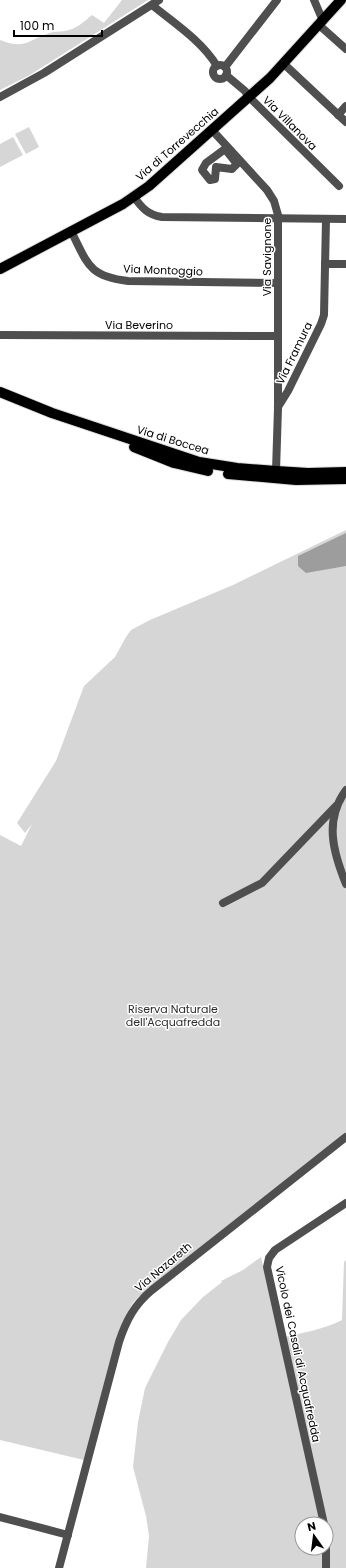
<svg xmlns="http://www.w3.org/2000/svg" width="346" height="1568" viewBox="0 0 346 1568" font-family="Poppins,sans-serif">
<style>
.green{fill:#d6d6d6;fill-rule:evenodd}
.water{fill:#9d9d9d}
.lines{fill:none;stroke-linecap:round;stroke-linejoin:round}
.major-casing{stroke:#dbdbdb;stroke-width:12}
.minor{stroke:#4f4f4f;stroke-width:8}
.major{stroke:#000;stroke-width:10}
.labels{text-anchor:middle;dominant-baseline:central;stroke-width:3;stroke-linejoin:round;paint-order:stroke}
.street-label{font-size:11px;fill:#000;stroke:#fff}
.park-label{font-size:11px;fill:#2d2d2d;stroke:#fff}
</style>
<rect width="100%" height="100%" fill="#fff"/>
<g class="green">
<path d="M122 0H148L30 75 0 90V40C24 49 26 42 47 34 53 31 59 32 65 31 76 29 84 22 92 15L104 23Z"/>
<path d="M29 127 39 147 26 154 15 134Z"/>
<path d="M13 137 23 155 0 167V144Z"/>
<path d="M346 530V1134L142 1296H139L132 1304 122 1324 84 1460 0 1440V835L21 846 32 824 25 833 17 823 56 761 84 686 115 657 126 637 131 630 150 620 233 585Z"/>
<path d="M261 1257 280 1338C300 1333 323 1330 342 1320L344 1262 346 1260V1568H146L149 1536 146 1516 133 1467 138 1422 145 1388 168 1342 181 1320 203 1297 222 1282 221 1281 243 1270ZM302 1524H326V1548H302Z"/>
</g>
<path class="water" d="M346 533V566L306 573 298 566V556Z"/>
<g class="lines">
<defs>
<g id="major">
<path d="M0 269 123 204 149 186 270 78 341 0"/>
<path d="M0 392 52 413 199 462 237 468 276 471 308 473 346 472"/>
<path d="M134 447 174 463 208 471"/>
<path d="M228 474 296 480 346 479"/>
</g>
</defs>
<use href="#major" class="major-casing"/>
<g class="minor">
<path d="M314 0 323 21"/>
<path d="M152 5C174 23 202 41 217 66"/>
<path d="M319 25 346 49"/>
<path d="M284 64 346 122"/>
<circle cx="220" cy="72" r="7"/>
<path d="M225 67 277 0"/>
<path d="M226 75 245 91 249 97 339 186"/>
<path d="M0 97 44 73 159 0"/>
<path d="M338 115 346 106"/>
<path d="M212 130 267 190 274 201 278 215V408L276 471"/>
<path d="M225 149 237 164 232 169 216 167 215 179 210 180 202 170 206 163Z"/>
<path d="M134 197C142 208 148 215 162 217L346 219"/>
<path d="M71 231C88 264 88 276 128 281L278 283"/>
<path d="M325 264H346"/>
<path d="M0 335 277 336"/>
<path d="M278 407 288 391 321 324 324 315 326 219"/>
<path d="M346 790C324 820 333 852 346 884"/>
<path d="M223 903 262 883 336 806"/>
<path d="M0 1517 68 1535"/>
<path d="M324 1524 267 1267 269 1258 275 1250 346 1203"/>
<path d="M326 1548V1568"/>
<path d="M59 1568 119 1342C126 1321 134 1305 152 1290L346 1137"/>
</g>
<use href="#major" class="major"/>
</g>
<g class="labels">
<g class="street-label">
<text transform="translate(290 123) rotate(45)">Via Villanova</text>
<text transform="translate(177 144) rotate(-41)">Via di Torrevecchia</text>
<text transform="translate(267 257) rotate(-90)">Via Savignone</text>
<text transform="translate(163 270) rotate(2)">Via Montoggio</text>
<text x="139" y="325">Via Beverino</text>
<text transform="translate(294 353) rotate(-64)">Via Framura</text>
<text transform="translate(173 440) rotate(17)">Via di Boccea</text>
<text transform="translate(163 1267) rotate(-40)">Via Nazareth</text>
<text transform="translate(298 1354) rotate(78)">Vicolo dei Casali di Acquafredda</text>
</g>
<g class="park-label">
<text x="173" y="1009">Riserva Naturale<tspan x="173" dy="13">dell'Acquafredda</tspan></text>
</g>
</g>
<g transform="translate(314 1536) rotate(346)"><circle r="19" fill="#ffffff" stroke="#999999"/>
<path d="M0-3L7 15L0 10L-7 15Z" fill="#000000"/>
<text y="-6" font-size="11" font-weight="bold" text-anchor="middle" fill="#000000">N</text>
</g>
<path d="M14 30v6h88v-6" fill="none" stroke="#000000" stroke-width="2"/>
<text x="20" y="30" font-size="12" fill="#000000" stroke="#ffffff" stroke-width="3" paint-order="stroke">100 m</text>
</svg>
